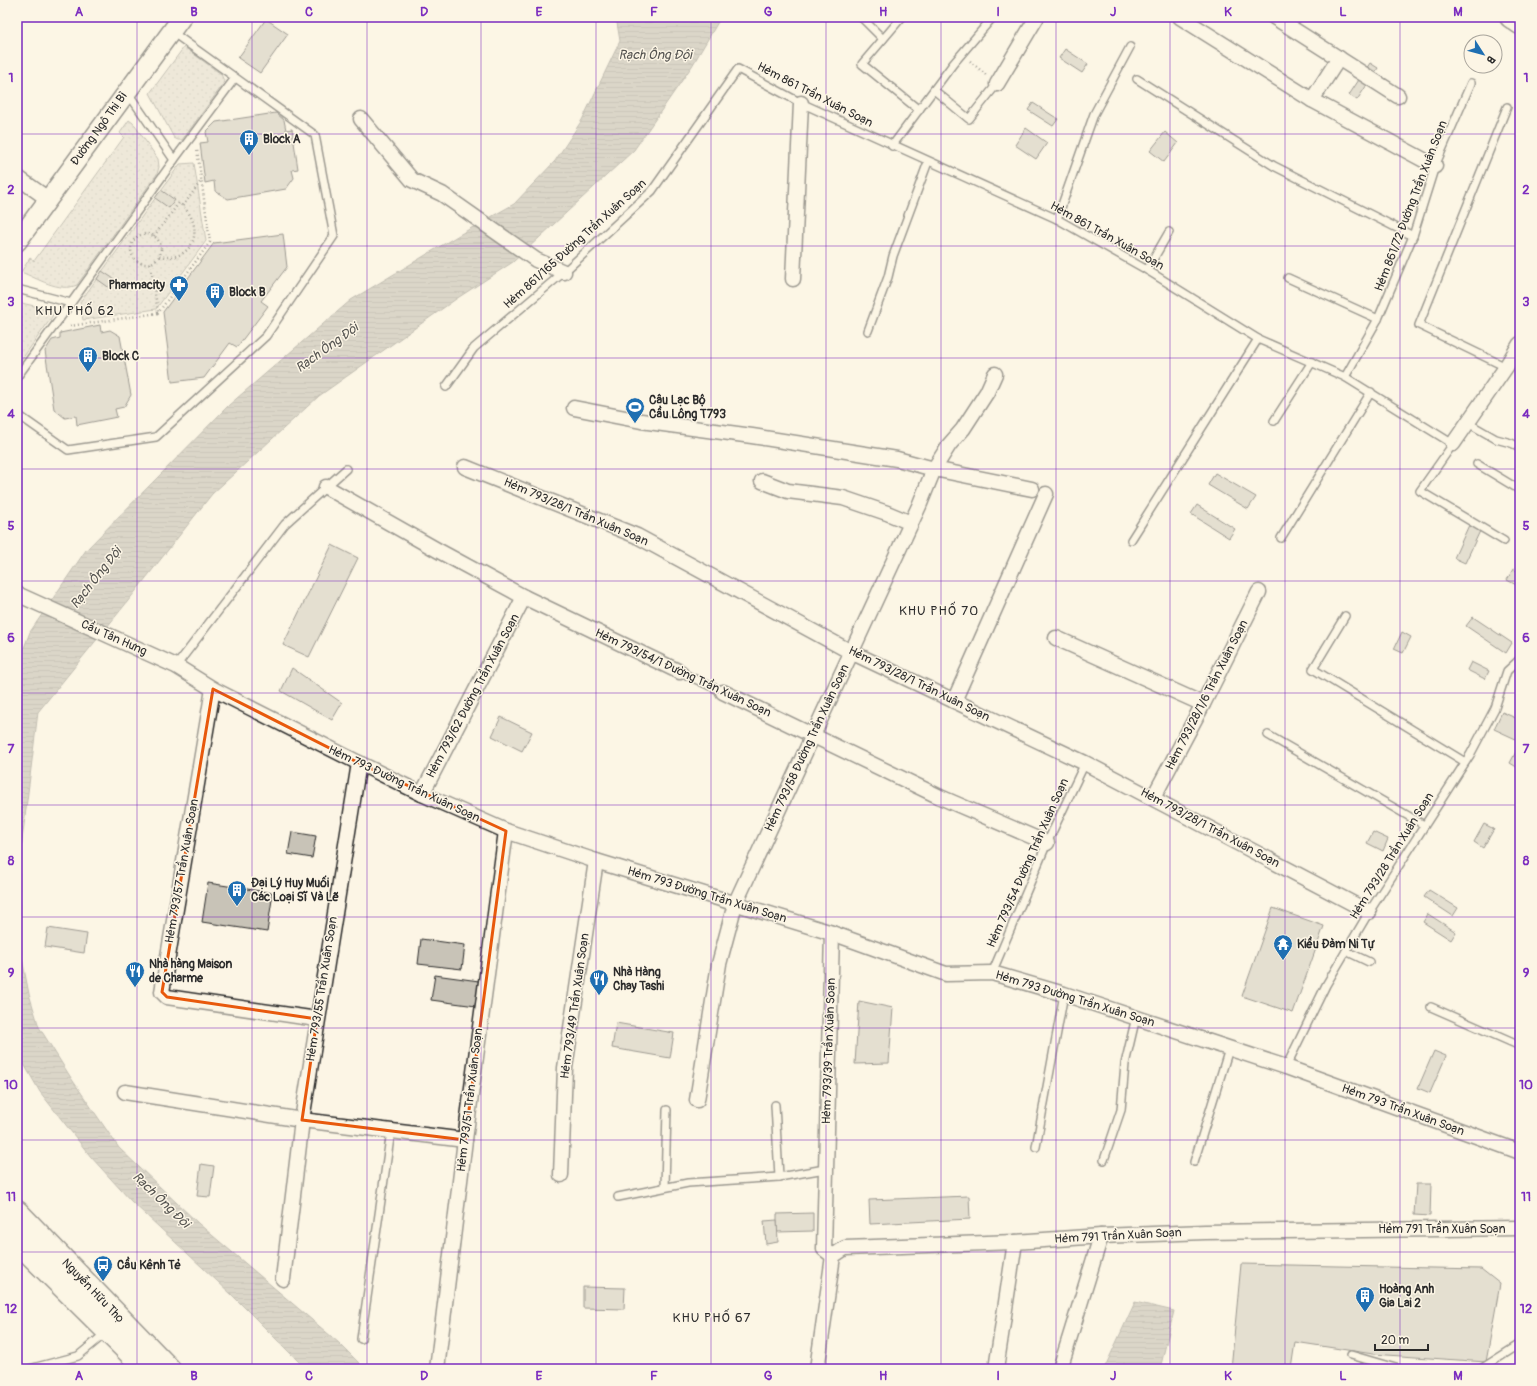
<svg xmlns="http://www.w3.org/2000/svg" width="1537" height="1386" viewBox="0 0 1537 1386" font-family="Pangolin,sans-serif">
<style>
.grass{fill:url(#grass-dots);stroke:#84827a}
.water{fill:url(#water-rules);stroke:#7d7b74}
.building{fill:#c8c3b7;stroke:#2b2b2b}
.lines{fill:none;stroke-linecap:round;stroke-linejoin:round}
.service-casing{stroke:#2b2b2b;stroke-width:10}
.minor-casing{stroke:#2b2b2b;stroke-width:17}
.tertiary-casing{stroke:#2b2b2b;stroke-width:21}
.secondary-casing{stroke:#2b2b2b;stroke-width:23}
.primary-casing{stroke:#2b2b2b;stroke-width:25}
.path{stroke:#2b2b2b;stroke-width:2.5;stroke-dasharray:1 3;stroke-linecap:butt}
.service{stroke:#fcf5e5;stroke-width:7}
.minor{stroke:#fcf5e5;stroke-width:14}
.tertiary{stroke:#fcf5e5;stroke-width:18}
.secondary{stroke:#fcf5e5;stroke-width:20}
.primary{stroke:#fcf5e5;stroke-width:22}
.marked{fill:none;stroke:#e8590c;stroke-width:3;stroke-linejoin:round}
.grid{fill:none;stroke:#7b2cbf;stroke-width:1;stroke-opacity:0.55}
.labels{text-anchor:middle;dominant-baseline:central;stroke-width:3;stroke-linejoin:round;paint-order:stroke}
.street-label{font-size:12px;fill:#2b2b2b;stroke:#fcf5e5}
.poi-label{font-size:12px;font-weight:bold;fill:#2b2b2b;stroke:#fcf5e5;text-anchor:start}
.water-label{font-size:13px;font-style:italic;fill:#545350;stroke:#fcf5e5}
.neighbourhood-label{font-size:13px;letter-spacing:1px;fill:#2b2b2b;stroke:#fcf5e5}
.neatline{fill:none;stroke:#7b2cbf;stroke-width:1.5}
.grid-label{font-size:13px;text-anchor:middle;font-weight:bold;fill:#7b2cbf}
</style>
<defs>
<pattern id="grass-dots" width="8" height="8" patternUnits="userSpaceOnUse"><rect width="8" height="8" fill="#ded8ca"/><path d="M2 2h.1M6 6h.1" fill="none" stroke="#bfbaae" stroke-width="1.8" stroke-linecap="round"/></pattern>
<pattern id="water-rules" width="6" height="5" patternUnits="userSpaceOnUse"><rect width="6" height="5" fill="#b4b0a5"/><path d="M0 2.5h6" fill="none" stroke="#938f87"/></pattern>
</defs>
<rect width="100%" height="100%" fill="#fcf5e5"/>
<filter id="ink" filterUnits="userSpaceOnUse"><feTurbulence type="fractalNoise" baseFrequency=".025" numOctaves="2"/><feDisplacementMap in="SourceGraphic" scale="8" xChannelSelector="R" yChannelSelector="G"/><feConvolveMatrix kernelMatrix="1 2 1 2 8 2 1 2 1" color-interpolation-filters="sRGB"/></filter>
<g filter="url(#ink)">
<g class="grass">
<path d="M184 47 221 74 224 81 222 86 185 136 182 140H178L174 138 150 93Z"/>
<path d="M129 120 133 123 158 159 159 167 157 174 77 285C59 293 37 278 21 272L30 258 34 261 124 137 120 133Z"/>
<path d="M194 163 206 241 156 309 83 320 80 302 180 164Z"/>
<path d="M17 302 52 310 53 313 52 317 17 366Z"/>
</g>
<g class="water">
<path d="M616 17H721L692 66 634 150 513 262 456 299 319 396 212 494 124 606 38 712 19 865V909L21 953 29 994 39 1027 73 1081 119 1148 199 1224 339 1343 365 1369H306L231 1294 131 1201 91 1157 40 1092 17 1052V666L30 632 86 550 229 405 351 300 459 235 514 204 555 161 582 120 620 41Z"/>
<path d="M1135 1302 1174 1311 1160 1369H1104Z"/>
</g>
<g class="building">
<path d="M266 19 288 34 260 73 238 58Z"/>
<path d="M1065 49 1088 64 1082 73 1059 58Z"/>
<path d="M1370 63 1378 68 1357 100 1349 95Z"/>
<path d="M1033 103 1058 119 1053 126 1028 110Z"/>
<path d="M276 113 284 120 286 130 292 129 298 169 292 170 294 178 286 189 228 199 215 191 214 181 205 183 200 143 208 142 206 132 216 122Z"/>
<path d="M1026 128 1047 143 1036 159 1015 145Z"/>
<path d="M1165 132 1178 143 1164 162 1150 151Z"/>
<path d="M161 190 175 200 169 208 155 198Z"/>
<path d="M283 234 287 267 261 301 268 306 237 347 230 343 204 378 172 382 163 312 214 243Z"/>
<path d="M102 271 117 281 111 289 97 279Z"/>
<path d="M100 325 101 332 110 330 120 336 131 395 124 407 115 409 117 417 77 425 76 416 65 418 54 409 45 351 52 340 60 338V333Z"/>
<path d="M1215 473 1256 497 1248 509 1208 485Z"/>
<path d="M1197 505 1235 529 1229 538 1191 514Z"/>
<path d="M1469 525 1480 531 1465 563 1454 558Z"/>
<path d="M332 545 358 558 309 657 283 645Z"/>
<path d="M1513 569 1520 573V587L1507 580Z"/>
<path d="M1473 617 1512 643 1506 653 1466 626Z"/>
<path d="M1402 632 1411 637 1403 653 1394 649Z"/>
<path d="M1471 662 1489 671 1485 679 1467 670Z"/>
<path d="M292 668 342 703 332 720 281 691Z"/>
<path d="M1502 712 1520 720V741L1494 729Z"/>
<path d="M501 717 532 732 522 751 492 736Z"/>
<path d="M1519 746 1520 747V769L1510 763Z"/>
<path d="M1484 824 1494 829 1483 848 1474 842Z"/>
<path d="M292 832 316 836 312 858 288 854Z"/>
<path d="M1373 832 1388 839 1383 851 1367 843Z"/>
<path d="M208 883 273 893 267 932 202 922Z"/>
<path d="M1429 890 1458 908 1453 916 1424 897Z"/>
<path d="M1273 908 1324 926 1293 1013 1242 996Z"/>
<path d="M1428 914 1456 932 1451 940 1423 922Z"/>
<path d="M48 928 87 934 84 953 45 947Z"/>
<path d="M421 939 465 945 462 969 418 964Z"/>
<path d="M435 975 479 981 476 1006 431 1000Z"/>
<path d="M859 1001 893 1008 889 1063 855 1064Z"/>
<path d="M616 1023 674 1033 670 1058 612 1048Z"/>
<path d="M1434 1051 1446 1056 1430 1093 1418 1088Z"/>
<path d="M201 1164 214 1166 210 1197 197 1196Z"/>
<path d="M1416 1184H1431L1430 1216 1414 1215Z"/>
<path d="M969 1196 970 1219 870 1224 869 1200Z"/>
<path d="M813 1213V1231L777 1232V1214Z"/>
<path d="M777 1220 778 1242 766 1244 764 1221Z"/>
<path d="M1241 1264 1481 1269 1500 1284 1486 1362 1373 1354 1295 1342 1291 1369H1231Z"/>
<path d="M583 1287 625 1288 624 1309 583 1308Z"/>
</g>
<g class="lines">
<defs>
<g id="service">
<path d="M861 17 883 39"/>
<path d="M902 17 862 64 919 110"/>
<path d="M1137 79 1274 166 1413 236"/>
<path d="M934 90 969 119 997 84"/>
<path d="M892 146 953 64 993 17"/>
<path d="M174 160 235 78"/>
<path d="M1057 219 1094 114 1130 47"/>
<path d="M1147 270 1169 232"/>
<path d="M1288 278 1378 319"/>
<path d="M17 289 71 303 174 160 128 93"/>
<path d="M868 331 888 277 893 256 928 162"/>
<path d="M1506 367 1419 325 1507 107"/>
<path d="M17 377 71 303"/>
<path d="M1345 377 1378 319 1413 236 1435 166 1471 83"/>
<path d="M446 387 474 348 564 272 652 191 738 69 801 103 1057 219 1147 270 1258 339 1345 377 1453 444 1420 491 1504 541"/>
<path d="M17 414 68 450 156 437 266 336 334 236 315 135 172 32"/>
<path d="M1274 421 1312 362"/>
<path d="M1468 423 1496 439 1511 443 1520 447"/>
<path d="M1477 464 1520 490"/>
<path d="M1281 538 1371 392"/>
<path d="M1131 540 1258 339"/>
<path d="M1345 616 1313 669 1465 762"/>
<path d="M176 666 285 524 346 469"/>
<path d="M680 672 723 692"/>
<path d="M1268 735 1424 825"/>
<path d="M1346 951 1369 962"/>
<path d="M992 973 1047 843 1085 763"/>
<path d="M1431 1007 1520 1046"/>
<path d="M1286 1067 1326 985 1369 912 1470 755 1495 708 1507 671 1520 659"/>
<path d="M775 1105 779 1177"/>
<path d="M1036 1147 1064 994"/>
<path d="M1104 1160 1121 1110 1125 1064 1136 1017"/>
<path d="M1194 1162 1229 1049"/>
<path d="M665 1187 667 1110"/>
<path d="M618 1197 688 1183 779 1177 825 1169"/>
<path d="M361 1339 391 1131"/>
<path d="M1351 1355 1399 1369"/>
<path d="M29 1369 78 1356 107 1332"/>
<path d="M1481 1369 1520 1344"/>
</g>
<g id="minor">
<path d="M1180 17 1312 100 1435 166"/>
<path d="M1274 17 1398 96"/>
<path d="M997 84 1037 17"/>
<path d="M1312 100 1339 58"/>
<path d="M361 119 412 180 442 194 536 260 564 272"/>
<path d="M17 177 48 199"/>
<path d="M793 279 801 103"/>
<path d="M574 408 641 421 752 436 897 459 934 469 1032 489"/>
<path d="M1453 444 1506 367 1520 344"/>
<path d="M465 467 637 536 851 652 1085 763 1369 912"/>
<path d="M762 481 788 491 843 498 887 513 911 523"/>
<path d="M326 487 439 551 524 597 680 672"/>
<path d="M17 594 176 666 213 689 359 763 422 794 506 831 596 861 832 933 946 974 992 973 1064 994 1286 1067 1520 1152"/>
<path d="M1056 638 1203 704"/>
<path d="M213 689 162 992 167 997 317 1019"/>
<path d="M723 692 940 797 1047 843"/>
<path d="M954 701 1046 494"/>
<path d="M422 794 524 597"/>
<path d="M1153 798 1203 704 1259 592"/>
<path d="M832 933 824 1249 833 1256"/>
<path d="M125 1092 302 1120 465 1140"/>
<path d="M697 1100 719 964 735 904 919 506 934 469 949 445 963 429 987 392 995 374"/>
<path d="M561 1175 565 1068 596 861"/>
<path d="M283 1279 302 1120 359 763"/>
<path d="M437 1369 465 1140 506 831"/>
<path d="M817 1369 833 1256 845 1248 1015 1242 1101 1236 1205 1232 1520 1228"/>
<path d="M996 1369 1015 1242"/>
<path d="M1060 1369 1101 1236"/>
</g>
<path id="tertiary" d="M17 242 182 17"/>
<path id="secondary" d="M1510 17 1520 24"/>
<g id="primary">
<path d="M17 1212 169 1369"/>
<path d="M17 1241 146 1369"/>
</g>
</defs>
<use href="#service" class="service-casing"/>
<use href="#minor" class="minor-casing"/>
<use href="#tertiary" class="tertiary-casing"/>
<use href="#secondary" class="secondary-casing"/>
<use href="#primary" class="primary-casing"/>
<g class="path">
<path d="M970 61 986 75"/>
<path d="M183 206 201 181"/>
<circle cx="146" cy="249" r="15"/>
<path d="M154 236 179 203C207 224 195 264 159 256"/>
<path d="M150 263 158 312"/>
<path d="M70 326 158 313 210 242 197 149"/>
</g>
<use href="#service" class="service"/>
<use href="#minor" class="minor"/>
<use href="#tertiary" class="tertiary"/>
<use href="#secondary" class="secondary"/>
<use href="#primary" class="primary"/>
</g>
</g>
<path d="M0 0H1537V1386H0ZM213 689 359 763 506 831 465 1140 302 1120 317 1019 167 997 162 992Z" fill="#fcf5e5" fill-opacity=".55" fill-rule="evenodd"/>
<path class="marked" d="M213 689 359 763 506 831 465 1140 302 1120 317 1019 167 997 162 992Z"/>
<path class="grid" d="M137 17V1369M252 17V1369M367 17V1369M481 17V1369M596 17V1369M711 17V1369M826 17V1369M941 17V1369M1056 17V1369M1170 17V1369M1285 17V1369M1400 17V1369M17 134H1520M17 246H1520M17 358H1520M17 469H1520M17 581H1520M17 693H1520M17 805H1520M17 917H1520M17 1028H1520M17 1140H1520M17 1252H1520"/>
<defs>
<symbol id="building-pin" viewBox="-11 -11 22 30"><path d="M0 17L-7.5 6A9.5 9.5 0 1 1 7.5 6Z" fill="#1f6fb2" stroke="#fcf5e5"/><path d="M-4-6H4V6H1V3H-1V6H-4ZM-2.5-4.3h1.7v1.8h-1.7ZM.8-4.3h1.7v1.8H.8ZM-2.5-1h1.7V.8h-1.7ZM.8-1h1.7V.8H.8Z" fill="#fff"/></symbol>
<symbol id="pharmacy-pin" viewBox="-11 -11 22 30"><path d="M0 17L-7.5 6A9.5 9.5 0 1 1 7.5 6Z" fill="#1f6fb2" stroke="#fcf5e5"/><path d="M-2-6h4v4h4v4h-4v4h-4v-4h-4v-4h4Z" fill="#fff"/></symbol>
<symbol id="stadium-pin" viewBox="-11 -11 22 30"><path d="M0 17L-7.5 6A9.5 9.5 0 1 1 7.5 6Z" fill="#1f6fb2" stroke="#fcf5e5"/><path d="M0-5a6.5 5 0 1 0 0 10a6.5 5 0 1 0 0-10ZM-3.5-1.8h7v3.6h-7Z" fill="#fff"/></symbol>
<symbol id="temple-pin" viewBox="-11 -11 22 30"><path d="M0 17L-7.5 6A9.5 9.5 0 1 1 7.5 6Z" fill="#1f6fb2" stroke="#fcf5e5"/><path d="M0-6L5-2H3V0L6.5 2.5H4V6H1.5V3h-3V6H-4V2.5H-6.5L-3 0V-2H-5Z" fill="#fff"/></symbol>
<symbol id="restaurant-pin" viewBox="-11 -11 22 30"><path d="M0 17L-7.5 6A9.5 9.5 0 1 1 7.5 6Z" fill="#1f6fb2" stroke="#fcf5e5"/><path d="M-5-6h1v4h1v-4h1v4h1v-4h1v5L-1.5 .5V6h-2V.5L-5-1ZM5-6V6H3V1.5H1.5Q1.5-4 5-6Z" fill="#fff"/></symbol>
<symbol id="bus-pin" viewBox="-11 -11 22 30"><path d="M0 17L-7.5 6A9.5 9.5 0 1 1 7.5 6Z" fill="#1f6fb2" stroke="#fcf5e5"/><path d="M-5-6H5V4H4V6H2V4H-2V6H-4V4H-5ZM-3.5-4V0h7V-4ZM-3.5 1.2v1.5H-2V1.2ZM2 1.2v1.5H3.5V1.2Z" fill="#fff"/></symbol>
</defs>
<g fill-rule="evenodd">
<use href="#building-pin" x="238" y="128" width="22" height="30"/>
<use href="#pharmacy-pin" x="168" y="274" width="22" height="30"/>
<use href="#building-pin" x="204" y="281" width="22" height="30"/>
<use href="#building-pin" x="77" y="345" width="22" height="30"/>
<use href="#stadium-pin" x="624" y="396" width="22" height="30"/>
<use href="#building-pin" x="226" y="879" width="22" height="30"/>
<use href="#temple-pin" x="1272" y="933" width="22" height="30"/>
<use href="#restaurant-pin" x="124" y="960" width="22" height="30"/>
<use href="#restaurant-pin" x="588" y="968" width="22" height="30"/>
<use href="#bus-pin" x="92" y="1254" width="22" height="30"/>
<use href="#building-pin" x="1354" y="1285" width="22" height="30"/>
</g>
<g class="labels">
<g class="street-label">
<text transform="translate(815 95) rotate(27)">Hẻm 861 Trần Xuân Soạn</text>
<text transform="translate(99 129) rotate(-54)">Đường Ngô Thị Bì</text>
<text transform="translate(1411 206) rotate(-69)">Hẻm 861/72 Đường Trần Xuân Soạn</text>
<text transform="translate(1107 236) rotate(29)">Hẻm 861 Trần Xuân Soạn</text>
<text transform="translate(575 244) rotate(-42)">Hẻm 861/165 Đường Trần Xuân Soạn</text>
<text transform="translate(576 512) rotate(23)">Hẻm 793/28/1 Trần Xuân Soạn</text>
<text transform="translate(114 638) rotate(24)">Cầu Tân Hưng</text>
<text transform="translate(683 673) rotate(25)">Hẻm 793/54/1 Đường Trần Xuân Soạn</text>
<text transform="translate(919 684) rotate(26)">Hẻm 793/28/1 Trần Xuân Soạn</text>
<text transform="translate(1207 695) rotate(-63)">Hẻm 793/28/1/6 Trần Xuân Soạn</text>
<text transform="translate(473 696) rotate(-62)">Hẻm 793/62 Đường Trần Xuân Soạn</text>
<text transform="translate(807 748) rotate(-65)">Hẻm 793/58 Đường Trần Xuân Soạn</text>
<text transform="translate(404 784) rotate(25)">Hẻm 793 Đường Trần Xuân Soạn</text>
<text transform="translate(1210 828) rotate(28)">Hẻm 793/28/1 Trần Xuân Soạn</text>
<text transform="translate(1392 856) rotate(-58)">Hẻm 793/28 Trần Xuân Soạn</text>
<text transform="translate(1028 863) rotate(-66)">Hẻm 793/54 Đường Trần Xuân Soạn</text>
<text transform="translate(182 871) rotate(-80)">Hẻm 793/57 Trần Xuân Soạn</text>
<text transform="translate(707 895) rotate(17)">Hẻm 793 Đường Trần Xuân Soạn</text>
<text transform="translate(322 989) rotate(-81)">Hẻm 793/55 Trần Xuân Soạn</text>
<text transform="translate(1075 999) rotate(17)">Hẻm 793 Đường Trần Xuân Soạn</text>
<text transform="translate(575 1006) rotate(-82)">Hẻm 793/49 Trần Xuân Soạn</text>
<text transform="translate(829 1051) rotate(-88)">Hẻm 793/39 Trần Xuân Soạn</text>
<text transform="translate(470 1100) rotate(-83)">Hẻm 793/51 Trần Xuân Soạn</text>
<text transform="translate(1403 1110) rotate(20)">Hẻm 793 Trần Xuân Soạn</text>
<text x="1442" y="1229">Hẻm 791 Trần Xuân Soạn</text>
<text transform="translate(1118 1236) rotate(-3)">Hẻm 791 Trần Xuân Soạn</text>
<text transform="translate(93 1291) rotate(46)">Nguyễn Hữu Thọ</text>
</g>
<g class="poi-label">
<text x="263" y="139">Block A</text>
<text x="165" y="285" text-anchor="end">Pharmacity</text>
<text x="229" y="292">Block B</text>
<text x="102" y="356">Block C</text>
<text x="649" y="400">Câu Lạc Bộ<tspan x="649" dy="14">Cầu Lông T793</tspan></text>
<text x="251" y="883">Đại Lý Huy Muối<tspan x="251" dy="14">Các Loại Sĩ Và Lẽ</tspan></text>
<text x="1297" y="944">Kiều Đàm Ni Tự</text>
<text x="149" y="964">Nhà hàng Maison<tspan x="149" dy="14">de Charme</tspan></text>
<text x="613" y="972">Nhà Hàng<tspan x="613" dy="14">Chay Tashi</tspan></text>
<text x="117" y="1265">Cầu Kênh Tẻ</text>
<text x="1379" y="1289">Hoàng Anh<tspan x="1379" dy="14">Gia Lai 2</tspan></text>
</g>
<g class="water-label">
<text x="655" y="55">Rạch Ông Đội</text>
<text transform="translate(327 348) rotate(-36)">Rạch Ông Đội</text>
<text transform="translate(96 578) rotate(-52)">Rạch Ông Đội</text>
<text transform="translate(161 1200) rotate(44)">Rạch Ông Đội</text>
</g>
<g class="neighbourhood-label">
<text x="75" y="311">KHU PHỐ 62</text>
<text x="939" y="611">KHU PHỐ 70</text>
<text x="712" y="1318">KHU PHỐ 67</text>
</g>
</g>
<rect width="1537" height="1386" fill="none" stroke="#fcf5e5" stroke-width="44"/>
<g transform="translate(1483 54) rotate(126)"><circle r="19" fill="#fcf5e5" stroke="#a8a49b"/>
<path d="M0-3L7 15L0 10L-7 15Z" fill="#1f6fb2"/>
<text y="-6" font-size="11" font-weight="bold" text-anchor="middle" fill="#2b2b2b">B</text>
</g>
<path d="M1375 1344v6h53v-6" fill="none" stroke="#2b2b2b" stroke-width="2"/>
<text x="1381" y="1344" font-size="12" fill="#2b2b2b" stroke="#fcf5e5" stroke-width="3" paint-order="stroke">20 m</text>
<rect x="22" y="22" width="1493" height="1342" class="neatline"/>
<g class="grid-label">
<text x="79" y="16">A</text>
<text x="194" y="16">B</text>
<text x="309" y="16">C</text>
<text x="424" y="16">D</text>
<text x="539" y="16">E</text>
<text x="654" y="16">F</text>
<text x="768" y="16">G</text>
<text x="883" y="16">H</text>
<text x="998" y="16">I</text>
<text x="1113" y="16">J</text>
<text x="1228" y="16">K</text>
<text x="1343" y="16">L</text>
<text x="1458" y="16">M</text>
<text x="11" y="82">1</text>
<text x="1526" y="82">1</text>
<text x="11" y="194">2</text>
<text x="1526" y="194">2</text>
<text x="11" y="306">3</text>
<text x="1526" y="306">3</text>
<text x="11" y="418">4</text>
<text x="1526" y="418">4</text>
<text x="11" y="530">5</text>
<text x="1526" y="530">5</text>
<text x="11" y="642">6</text>
<text x="1526" y="642">6</text>
<text x="11" y="753">7</text>
<text x="1526" y="753">7</text>
<text x="11" y="865">8</text>
<text x="1526" y="865">8</text>
<text x="11" y="977">9</text>
<text x="1526" y="977">9</text>
<text x="11" y="1089">10</text>
<text x="1526" y="1089">10</text>
<text x="11" y="1201">11</text>
<text x="1526" y="1201">11</text>
<text x="11" y="1313">12</text>
<text x="1526" y="1313">12</text>
<text x="79" y="1380">A</text>
<text x="194" y="1380">B</text>
<text x="309" y="1380">C</text>
<text x="424" y="1380">D</text>
<text x="539" y="1380">E</text>
<text x="654" y="1380">F</text>
<text x="768" y="1380">G</text>
<text x="883" y="1380">H</text>
<text x="998" y="1380">I</text>
<text x="1113" y="1380">J</text>
<text x="1228" y="1380">K</text>
<text x="1343" y="1380">L</text>
<text x="1458" y="1380">M</text>
</g>
</svg>
